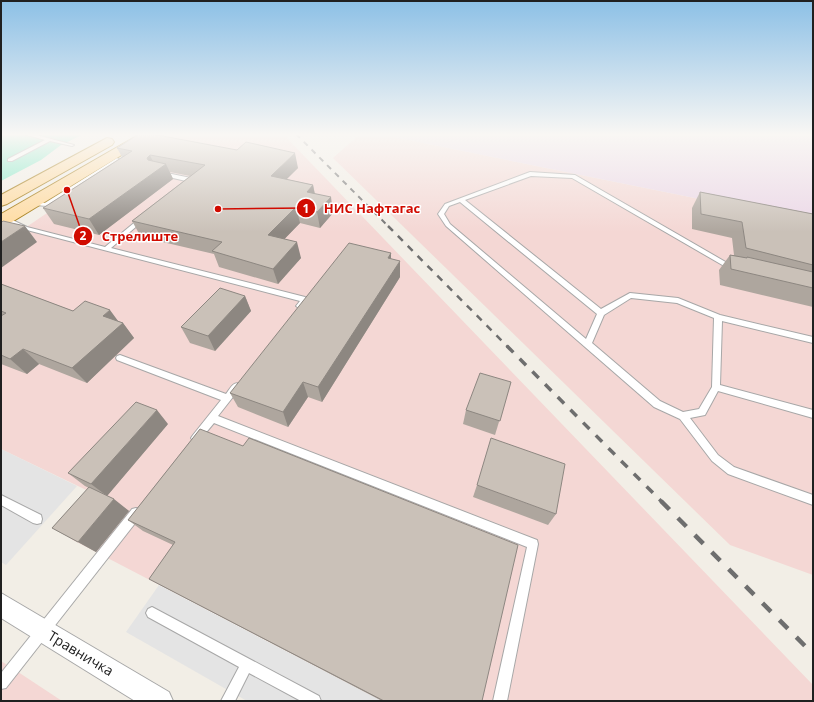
<svg xmlns="http://www.w3.org/2000/svg" width="814" height="702" viewBox="0 0 814 702" font-family="'Open Sans',sans-serif">
<style>
.commercial{fill:#f4d7d4}
.industrial{fill:#ebd7e7}
.pitch{fill:#7de8c4}
.parking{fill:#e4e4e4}
.lines{fill:none;stroke-linecap:round;stroke-linejoin:round}
.lane-casing{stroke:#a7a7a7;stroke-width:2}
.street-casing{stroke:#a7a7a7;stroke-width:2}
.primary-casing{stroke:#9d7100;stroke-width:2}
.lane{fill:#fff;fill-rule:evenodd}
.street{fill:#fff;fill-rule:evenodd}
.primary{fill:#ffda9e;fill-rule:evenodd}
.rail-far3{stroke:#6e6e6e;stroke-width:2;stroke-dasharray:5.5 5.5;stroke-linecap:butt}
.rail-far2{stroke:#6e6e6e;stroke-width:2.5;stroke-dasharray:7 7;stroke-linecap:butt}
.rail-far1{stroke:#6e6e6e;stroke-width:3.5;stroke-dasharray:9 9;stroke-linecap:butt}
.rail{stroke:#6e6e6e;stroke-width:4.5;stroke-dasharray:12 12;stroke-linecap:butt}
.wall{fill:#aea69e}
.shaded-wall{fill:#8d8781}
.building{fill:#cac1b8;stroke:#8d8781}
.labels{text-anchor:middle;dominant-baseline:central;stroke-width:3;stroke-linejoin:round;paint-order:stroke}
.near-street-label{font-size:14px;fill:#202020;stroke:#fff}
.leader{fill:none;stroke:#d10b00;stroke-width:1.5}
.callout-dot{fill:#d10b00;stroke:#fff;stroke-width:1.5}
.mark-label{font-size:12px;text-anchor:middle;font-weight:bold;fill:#fff}
.callout-label{font-size:13px;text-anchor:middle;font-weight:bold;fill:#d10b00;stroke:#fff;stroke-width:3;stroke-linejoin:round;paint-order:stroke}
</style>
<rect width="100%" height="100%" fill="#f2eee6"/>
<g class="commercial">
<path d="M163 134H283L813 685V701H382L71 539 105 499 1 449V242L25 228Z"/>
<path d="M360 134H379L813 222V575L730 545 333 158Z"/>
<path d="M1 661 12 668 62 701H1Z"/>
</g>
<path class="industrial" d="M379 134H813V222Z"/>
<path class="pitch" d="M1 134H84L61 145 41 160 1 181Z"/>
<g class="parking">
<path d="M1 449 77 486 6 565 1 562Z"/>
<path d="M159 585 382 701H247L126 632Z"/>
</g>
<g class="lines">
<defs>
<g id="lane">
<path d="M24 134H32L74 145 72 146 50 141 12 161H8V159L45 140Z"/>
<path d="M117 158 120 160 119 161 48 206 33 205 30 203 33 201 45 203Z"/>
<path d="M162 172 191 178 194 180 185 186 182 184 186 181 160 175 159 174Z"/>
<path d="M530 172 575 175 736 268 733 270H731L572 178 531 176 465 200 601 309 630 293 678 298 720 315 813 337V343L722 321 720 385 813 410V418L718 391 705 415 690 418 718 455 734 467 813 495V505L728 474 712 461 680 419 654 407 446 226 438 214 445 204ZM460 202 597 314 586 339 450 224 444 214 449 206ZM631 298 677 303 714 318 712 387 699 409 683 412 660 401 592 343 604 315Z"/>
<path d="M6 217 27 227 105 247 140 218H144V220L111 248 305 297 309 300 303 308 300 309 296 306 300 301 23 229 4 220 3 219Z"/>
<path d="M120 355 226 394C230 389 233 381 240 384L241 386 240 388 218 416 537 540 538 544 507 701H493L527 547 214 423 199 441 196 442 193 441 191 438 193 435 221 400 117 360 116 358 117 356Z"/>
<path d="M1 495 41 515 42 519 41 523 37 524 33 523 1 505Z"/>
<path d="M136 508 140 509 141 513 140 517 6 688 1 689V673L132 509Z"/>
<path d="M152 607 319 696 321 701H301L249 673 235 701H221L239 667 148 617 146 613 148 609Z"/>
</g>
<path id="street" d="M1 593 169 692 173 701H135L1 618Z"/>
<g id="primary">
<path d="M140 134H156L7 225 1 226V214Z"/>
<path d="M107 138 112 139 114 142 112 145 7 204 1 206V195Z"/>
</g>
</defs>
<use href="#lane" class="lane-casing"/>
<use href="#street" class="street-casing"/>
<use href="#primary" class="primary-casing"/>
<use href="#lane" class="lane"/>
<use href="#street" class="street"/>
<use href="#primary" class="primary"/>
<path class="rail-far3" d="M296 134 389 227"/>
<path class="rail-far2" d="M388 226 508 347"/>
<path class="rail-far1" d="M507 346 662 502"/>
<path class="rail" d="M661 501 813 654"/>
</g>
<g class="wall">
<path d="M117 148 298 168 286 179 313 185 315 194 333 213 320 228 300 223 284 239 301 258 278 284 219 267 214 254 141 237 132 221 190 176 170 172 173 179 99 235 54 224 43 208 122 157Z"/>
<path d="M700 192 813 214V307L720 285 719 270 730 255H734L732 238 692 229V208Z"/>
<path d="M391 253V258L400 277 322 402 308 397 288 427 238 407 230 393Z"/>
<path d="M1 284 73 311 118 321 123 323 134 338 87 383 39 364 27 374 1 364Z"/>
<path d="M245 296 251 311 215 351 190 343 181 327Z"/>
<path d="M511 382 495 435 463 424 466 410Z"/>
<path d="M168 424 107 496 129 511 96 552 52 528 89 488 85 486 68 473Z"/>
<path d="M200 429 482 701H382L164 587 149 579 173 545 143 531 128 520Z"/>
<path d="M477 485 556 514 548 525 473 497Z"/>
</g>
<g class="shaded-wall">
<path d="M295 153 298 168 275 191 271 176Z"/>
<path d="M150 155 157 170 154 173 147 158Z"/>
<path d="M166 164 173 179 99 235 89 219Z"/>
<path d="M313 185 316 201 307 192Z"/>
<path d="M331 197 333 213 320 228 317 212Z"/>
<path d="M296 207 300 223 273 251 268 235Z"/>
<path d="M25 226 37 242 1 268V242Z"/>
<path d="M297 242 301 258 278 284 273 269Z"/>
<path d="M391 253V269L388 258Z"/>
<path d="M400 261V277L322 402 318 387Z"/>
<path d="M245 296 251 311 215 351 208 336Z"/>
<path d="M110 310 121 325 123 323 134 338 87 383 72 368 103 316Z"/>
<path d="M23 349 39 364 27 374 10 359Z"/>
<path d="M303 382 308 397 288 427 283 412Z"/>
<path d="M157 410 168 424 107 496 91 484Z"/>
<path d="M114 499 129 511 96 552 78 542Z"/>
</g>
<g class="building">
<path d="M139 134H152L237 150 246 142 295 153 271 176 313 185 307 192 331 197 317 212 296 207 268 235 297 242 273 269 212 251 222 242 132 221 205 165 150 155 147 158 148 160 166 164 89 219 43 208 132 151 117 148Z"/>
<path d="M700 192 813 214V265L746 248 742 222 701 214Z"/>
<path d="M3 221 25 226 1 242V223Z"/>
<path d="M349 243 391 253 388 258 400 261 318 387 303 382 283 412 230 393Z"/>
<path d="M730 255 747 258V257L813 272V288L731 269Z"/>
<path d="M1 284 73 311 85 301 110 310 103 316 123 323 72 368 23 349 10 359 1 355V316L6 313 1 311Z"/>
<path d="M220 288 245 296 208 336 181 327Z"/>
<path d="M480 373 511 382 500 421 466 410Z"/>
<path d="M136 402 157 410 91 484 68 473Z"/>
<path d="M200 429 243 446 249 438 518 545 482 701H384L149 579 175 542 128 520Z"/>
<path d="M491 438 565 464 556 514 477 485Z"/>
<path d="M89 487 114 499 78 542 52 528Z"/>
</g>
<linearGradient id="sky" x2="0" y2="1"><stop stop-color="#8cc0e6"/><stop offset="0.58" stop-color="#f9f7f4"/><stop offset="1" stop-color="#f9f7f4" stop-opacity="0"/></linearGradient>
<rect width="814" height="232" fill="url(#sky)"/>
<g class="labels">
<g class="near-street-label">
<text transform="translate(81 653) rotate(31)">Травничка</text>
</g>
</g>
<path class="leader" d="M218 209L306 208M67 190L83 236"/>
<g class="callout-dot">
<circle cx="218" cy="209" r="4"/>
<circle cx="67" cy="190" r="4"/>
<circle cx="306" cy="208" r="10"/>
<circle cx="83" cy="236" r="10"/>
</g>
<g class="mark-label">
<text x="306" y="213">1</text>
<text x="83" y="240">2</text>
</g>
<g class="callout-label">
<text x="372" y="213">НИС Нафтагас</text>
<text x="140" y="241">Стрелиште</text>
</g>
<rect width="814" height="702" fill="none" stroke="#202020" stroke-width="4"/>
</svg>
